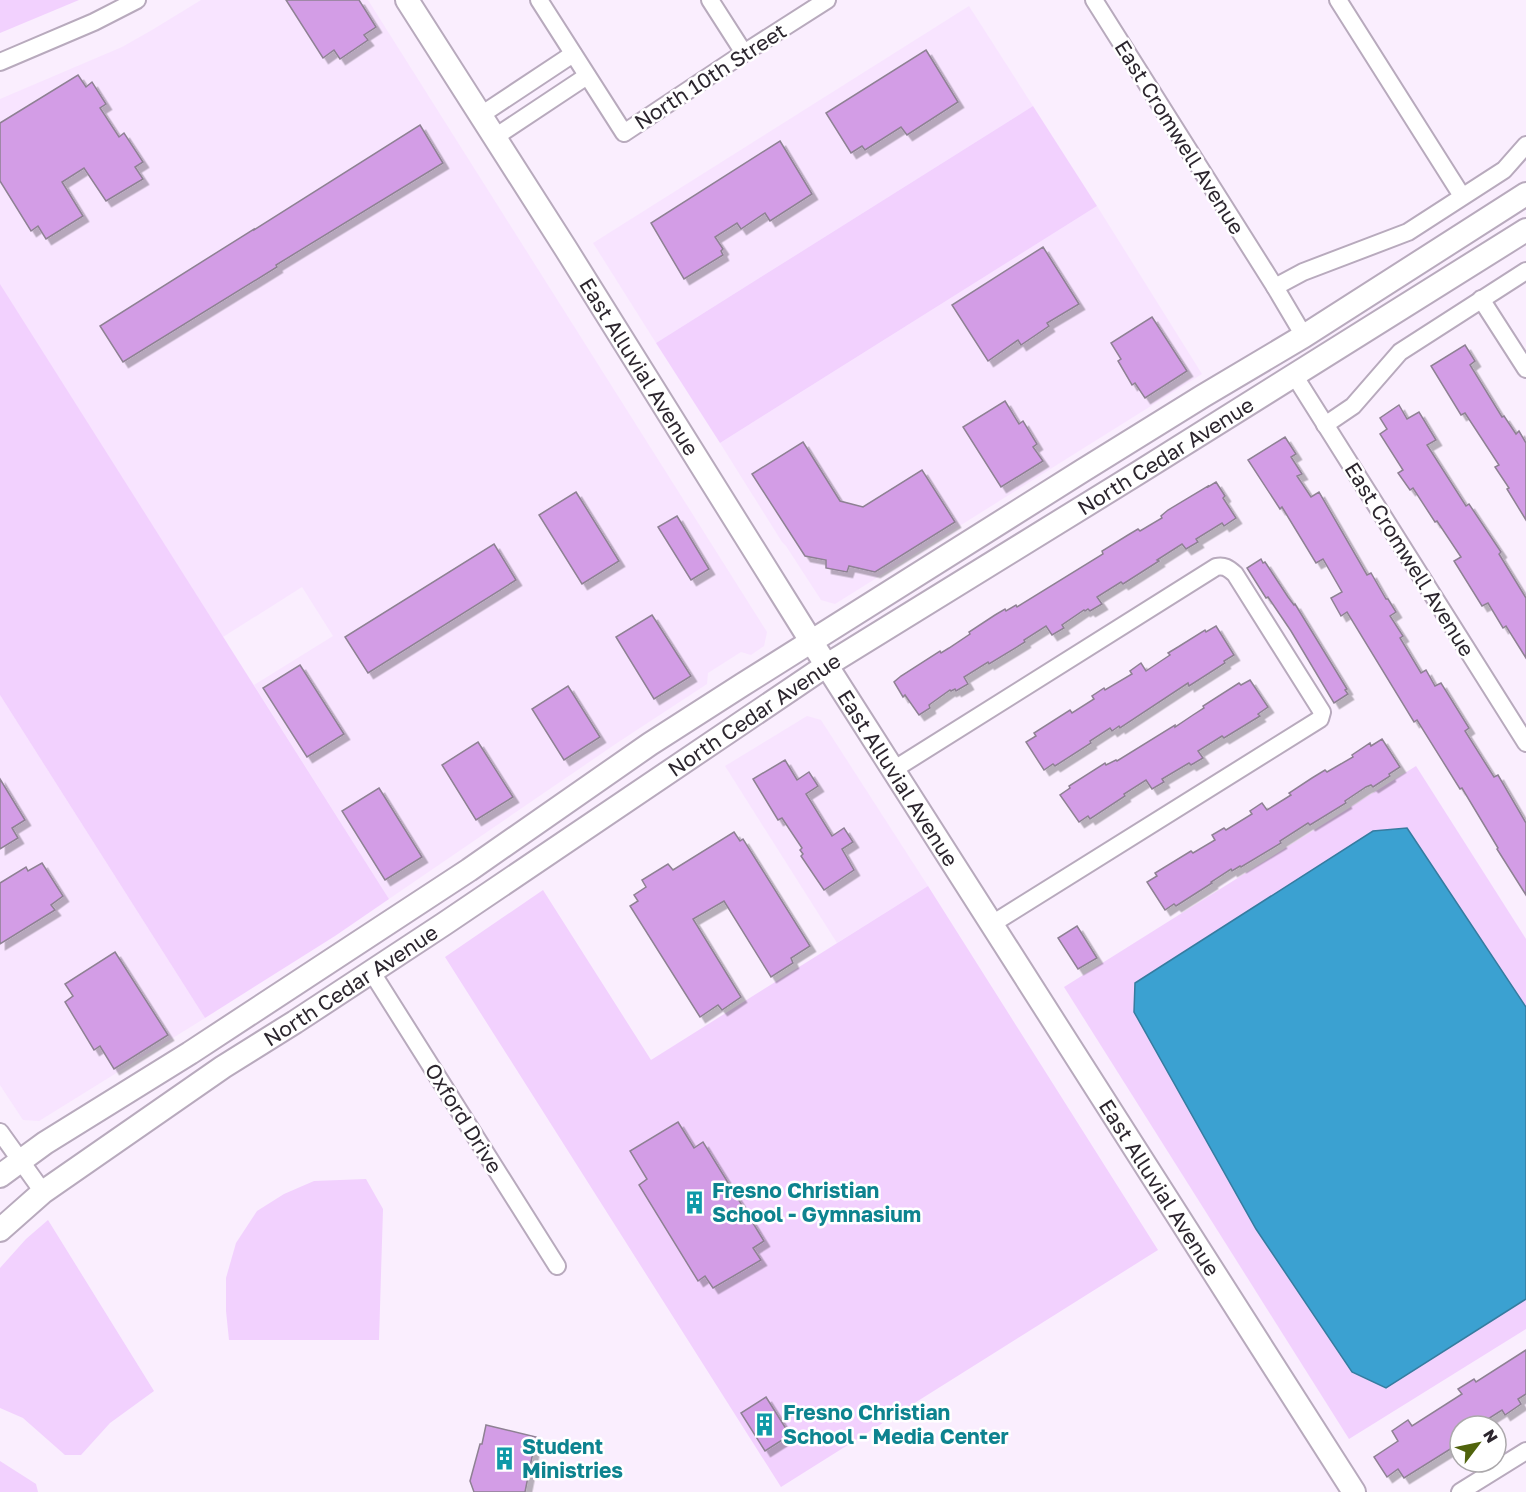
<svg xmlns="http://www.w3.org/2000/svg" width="1526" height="1492" viewBox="0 0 1526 1492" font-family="'Golos Text',sans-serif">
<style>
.built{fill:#f8e4ff}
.green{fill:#f2d1fe}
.water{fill:#3ba1d1;stroke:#367ca0;stroke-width:1.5}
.building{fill:#d39de6;stroke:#8e8193;stroke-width:1.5;filter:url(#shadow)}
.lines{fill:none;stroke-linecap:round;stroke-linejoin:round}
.street-casing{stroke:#b8aabd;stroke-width:20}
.secondary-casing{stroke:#b8aabd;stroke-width:26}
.street{stroke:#fff;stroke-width:16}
.secondary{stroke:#fff;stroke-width:22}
.labels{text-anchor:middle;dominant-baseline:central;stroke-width:5;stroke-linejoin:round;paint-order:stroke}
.street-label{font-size:21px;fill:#2c262e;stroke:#fff}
.culture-label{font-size:21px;font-weight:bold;fill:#0d838f;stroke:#fff;text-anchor:start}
</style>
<defs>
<filter id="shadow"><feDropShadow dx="5.5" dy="5.5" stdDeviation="0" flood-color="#0004"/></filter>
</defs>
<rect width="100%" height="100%" fill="#faeefe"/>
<g class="built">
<path d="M201 0H368L767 632 764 646 751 655 741 652 708 673 707 684 617 743 389 899 254 685 333 636 302 587 223 637 0 285V99L122 47 152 30Z"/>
<path d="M969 6 1033 106 656 343 593 243Z"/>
<path d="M1097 206 1202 374 835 604 821 600 786 546 782 542 720 443Z"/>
<path d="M0 695 205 1018 39 1121 23 1120 0 1085Z"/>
<path d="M807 716 821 720 928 886 837 943 725 766Z"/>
</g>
<g class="green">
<path d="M0 0H79L0 33Z"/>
<path d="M1033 106 1097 206 720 443 656 343Z"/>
<path d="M0 284 389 899 335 936 205 1018 0 695Z"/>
<path d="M1416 766 1526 939V1329L1349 1439 1064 987Z"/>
<path d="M928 886 1158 1250 781 1487 445 957 543 890 651 1060Z"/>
<path d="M366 1179 383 1209 379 1340H229L226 1311V1278L236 1243 257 1211 284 1194 314 1181Z"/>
<path d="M48 1220 154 1391 110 1423 81 1455H65L23 1418 0 1408V1268L26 1239Z"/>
<path d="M0 1461 36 1484 38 1492H0Z"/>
</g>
<path class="water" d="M1407 828 1526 1007V1299L1386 1388 1352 1372 1256 1229 1134 1012 1135 983 1373 831Z"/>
<g class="building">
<path d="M286 0H359L376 27 364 35 368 40 340 59 334 50 323 58Z"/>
<path d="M926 50 958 102 907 135 901 127 865 150 862 146 851 153 826 113Z"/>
<path d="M78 75 86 87 92 82 106 104 100 108 119 137 124 133 143 162 135 167 143 179 106 201 84 168 62 182 83 216 46 239 38 226 31 231 0 181V123Z"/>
<path d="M420 125 443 163 276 265 277 267 123 362 100 326 254 229V230Z"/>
<path d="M780 141 812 194 770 221 765 213 741 229 737 223 715 237 723 249 721 251 723 255 684 279 651 223Z"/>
<path d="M1043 247 1079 304 1047 323 1049 326 1021 345 1018 340 988 361 952 305Z"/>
<path d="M1152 317 1187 371 1145 398 1135 383 1132 385 1118 361 1121 359 1111 343Z"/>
<path d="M1465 345 1475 361 1470 365 1502 417 1504 416 1516 434 1519 431 1526 443V520L1507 489 1509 488 1495 467 1499 465 1465 413 1461 415 1431 366Z"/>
<path d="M1005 401 1019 424 1023 421 1037 444 1033 447 1043 461 1001 487 963 427Z"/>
<path d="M1399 405 1407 419 1419 412 1436 440 1427 445 1466 506 1469 504 1501 552 1499 554 1526 598V658L1506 626 1503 628 1488 603 1482 606 1454 561 1461 557 1437 521 1435 522 1413 488 1410 490 1398 473 1403 470 1380 434 1387 429 1380 418Z"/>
<path d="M1285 437 1296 454 1291 457 1302 474 1297 476 1311 497 1319 492 1367 575 1371 573 1386 599H1388L1396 612 1390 616 1403 636 1400 638 1421 673 1426 670 1435 686 1441 683 1469 728 1465 731 1494 777 1498 775 1526 823V895L1497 849 1498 848 1462 788 1460 789 1417 720 1414 722 1347 612 1341 616 1331 598 1342 592 1323 559 1316 563 1282 507 1280 509 1248 460Z"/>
<path d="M803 442 840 501 863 507 922 470 955 522 875 572 849 566 847 572 826 568V560L805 556 752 474Z"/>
<path d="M1216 482 1225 496 1223 498 1236 518 1224 526 1222 523 1196 539 1198 542 1186 549 1182 544 1157 560 1159 561 1123 584 1121 582 1097 597 1102 604 1090 611 1088 609 1085 611 1084 610 1062 625 1064 628 1052 635 1046 626 1024 640 1025 642 989 664 988 662 964 677 968 684 956 691 955 689 951 691 950 690 929 705 930 708 919 715 905 695 903 697 894 682 901 676 940 651 941 653 949 648 970 634 969 632 995 615 1005 609 1006 611 1016 605 1017 607 1103 554 1102 551 1128 535 1138 529 1140 531 1162 518 1161 516 1168 510 1208 486V487Z"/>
<path d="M576 492 619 561 582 584 539 515Z"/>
<path d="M677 516 709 569 691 580 658 527Z"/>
<path d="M494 544 516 580 368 673 345 637Z"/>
<path d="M1261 559 1263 563 1265 562 1288 597 1294 605 1295 604 1347 689 1345 690 1348 694 1334 703 1291 631 1268 597 1266 598 1247 568Z"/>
<path d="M652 615 691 676 654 699 616 637Z"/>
<path d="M1216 626 1234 655 1224 661 1225 663 1189 686 1188 683 1120 728 1119 726 1112 731 1110 728 1090 741 1091 743 1055 766 1053 764 1044 770 1026 742 1036 736 1034 733 1070 710 1072 713 1094 699 1092 696 1104 688 1105 690 1132 674 1130 671 1141 663 1146 671 1170 655 1168 653 1178 647 1205 630 1206 632Z"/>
<path d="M300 665 344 734 307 757 263 688Z"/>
<path d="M1250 680 1268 707 1258 714 1260 716 1224 738 1222 736 1198 751 1203 758 1191 765 1189 763 1162 779 1164 782 1152 789 1146 780 1124 794 1125 796 1090 819 1088 816 1079 822 1060 795 1070 788 1069 786 1105 763 1106 765 1116 760 1117 761 1175 725V727L1193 715 1204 708 1203 706 1239 683 1241 685Z"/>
<path d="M568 686 600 737 564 760 532 709Z"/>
<path d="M1382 739 1400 767 1389 774 1390 776 1373 787 1371 785 1366 787 1345 801 1346 803 1310 825 1308 823 1280 841 1281 843 1241 867 1240 866 1232 871 1231 869 1211 882 1212 883 1176 906 1174 904 1165 910 1147 882 1157 876 1155 873 1191 851 1193 853 1215 840 1212 835 1224 828 1226 830 1252 814 1250 811 1262 803 1267 810 1291 795 1289 793 1312 778 1325 770 1327 772 1353 757 1352 755 1370 743 1371 746Z"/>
<path d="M478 742 513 797 476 820 442 765Z"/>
<path d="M785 760 797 780 809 772 818 786 806 794 832 836 844 828 853 842 842 849 854 870 824 890 801 856 803 854 800 850 802 848 782 818 778 820 753 779Z"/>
<path d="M0 779 25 820 12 828 18 838 0 849Z"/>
<path d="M379 788 422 857 385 880 342 811Z"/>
<path d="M734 832 740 841 743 839 810 946 791 958 793 963 771 977 724 901 693 919 741 997 722 1010 718 1005 700 1017 630 906 638 901 634 895 646 887 642 880 668 864 673 870Z"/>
<path d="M42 863 63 896 51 905 55 910 0 944V883L26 867 28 871Z"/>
<path d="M1077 926 1097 958 1078 969 1058 938Z"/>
<path d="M115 952 168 1035 114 1069 100 1046 94 1050 65 1002 73 996 65 984Z"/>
<path d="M678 1122 694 1148 703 1142 764 1241 753 1248 761 1260 713 1288 705 1276 698 1281 639 1185 647 1179 630 1151Z"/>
<path d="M1526 1350V1394L1518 1399 1521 1404 1505 1415 1502 1410 1477 1426H1460V1443L1404 1478 1398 1469 1387 1477 1374 1457 1398 1441 1392 1431 1408 1420 1412 1426 1462 1394 1458 1389 1474 1379 1476 1382Z"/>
<path d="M766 1397 790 1435 765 1451 741 1413Z"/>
<path d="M486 1425 536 1437 525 1492H474L470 1481 480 1444H482Z"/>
</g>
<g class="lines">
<defs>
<g id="street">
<path d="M539 0 624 133 744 53 827 0"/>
<path d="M710 0 744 53"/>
<path d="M1094 0 1275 287 1304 336"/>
<path d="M1338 0 1462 196"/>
<path d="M0 62 94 22 137 0"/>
<path d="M481 115 573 54"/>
<path d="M495 137 587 76"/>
<path d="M1275 287 1303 272 1408 232 1504 170 1526 145"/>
<path d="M1481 299 1526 369"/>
<path d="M1294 375 1526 743"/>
<path d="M1325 425 1353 406 1400 352 1526 271"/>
<path d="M893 770 1216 567C1224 565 1228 568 1235 574L1322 712 1320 719 992 924"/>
<path d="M371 971 557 1266"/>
<path d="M0 1132 43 1192"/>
<path d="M1460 1492 1526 1451"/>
</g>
<g id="secondary">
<path id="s1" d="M407 0 566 249 811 641 1354 1492"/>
<path d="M0 1176 45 1143 190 1053 469 870 650 744 742 685 1082 471 1203 396 1304 336 1526 194"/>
<path id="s2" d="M0 1230 43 1192 223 1067 295 1022 444 924 827 665 1138 473 1526 230"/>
</g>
</defs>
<use href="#street" class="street-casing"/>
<use href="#secondary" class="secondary-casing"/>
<use href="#street" class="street"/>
<use href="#secondary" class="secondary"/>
</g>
<defs>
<symbol id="building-bare" viewBox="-9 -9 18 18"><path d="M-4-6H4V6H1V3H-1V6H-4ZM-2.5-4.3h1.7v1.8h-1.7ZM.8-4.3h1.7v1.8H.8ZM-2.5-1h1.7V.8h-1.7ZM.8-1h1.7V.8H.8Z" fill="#0f9aa8" stroke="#fff" stroke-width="2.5" paint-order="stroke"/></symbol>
</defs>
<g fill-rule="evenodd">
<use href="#building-bare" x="678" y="1186" width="33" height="33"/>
<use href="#building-bare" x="748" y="1408" width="33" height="33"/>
<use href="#building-bare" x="488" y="1442" width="33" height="33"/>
</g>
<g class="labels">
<g class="street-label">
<text transform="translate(710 76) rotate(-33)">North 10th Street</text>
<text transform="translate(1180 137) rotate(58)">East Cromwell Avenue</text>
<text stroke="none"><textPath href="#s1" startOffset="434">East Alluvial Avenue</textPath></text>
<text stroke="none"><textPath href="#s2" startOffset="1400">North Cedar Avenue</textPath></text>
<text transform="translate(1410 559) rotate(58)">East Cromwell Avenue</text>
<text stroke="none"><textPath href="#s2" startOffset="914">North Cedar Avenue</textPath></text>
<text stroke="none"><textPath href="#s1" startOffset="920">East Alluvial Avenue</textPath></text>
<text stroke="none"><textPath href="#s2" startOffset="428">North Cedar Avenue</textPath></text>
<text transform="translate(464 1118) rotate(58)">Oxford Drive</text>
<text stroke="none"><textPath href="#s1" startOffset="1406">East Alluvial Avenue</textPath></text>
</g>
<g class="culture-label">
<text x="712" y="1190">Fresno Christian<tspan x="712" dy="24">School - Gymnasium</tspan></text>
<text x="783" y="1412">Fresno Christian<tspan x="783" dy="24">School - Media Center</tspan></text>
<text x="522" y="1446">Student<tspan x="522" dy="24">Ministries</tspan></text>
</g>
</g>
<g transform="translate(1478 1444) rotate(58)"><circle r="28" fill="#ffffff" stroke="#aba8ab" stroke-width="1.5"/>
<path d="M0-4.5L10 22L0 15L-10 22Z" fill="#50630c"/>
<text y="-9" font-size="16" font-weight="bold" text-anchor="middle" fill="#2c262e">N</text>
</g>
</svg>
